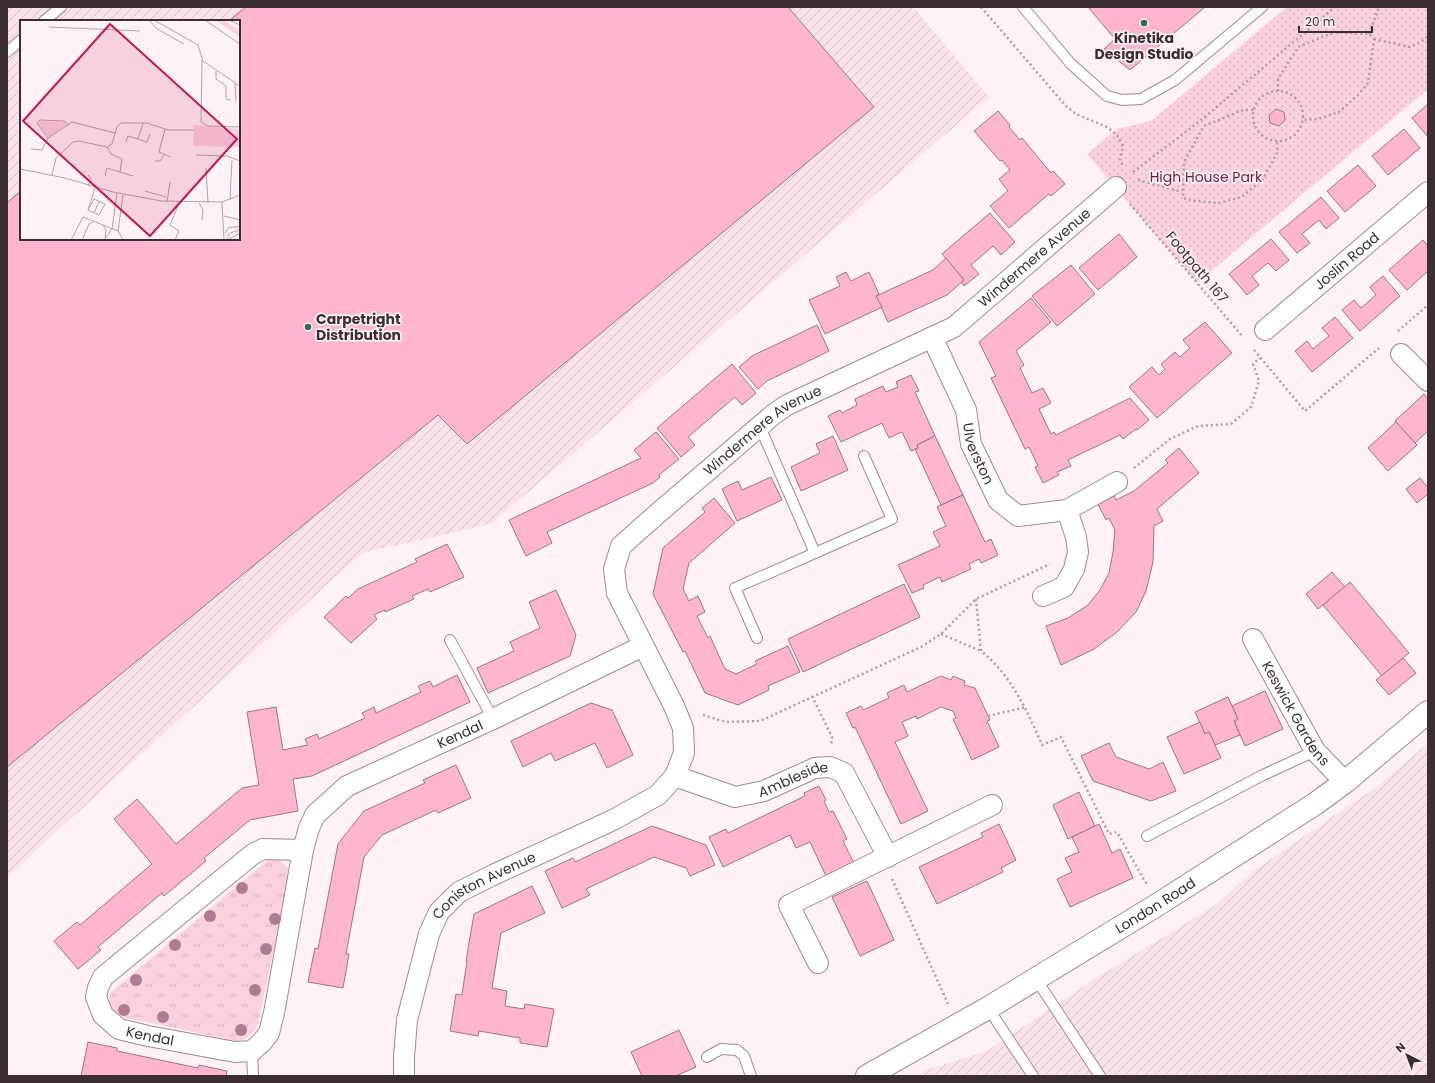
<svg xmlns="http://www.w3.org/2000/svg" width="1435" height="1083" viewBox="0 0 1435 1083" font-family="Poppins,sans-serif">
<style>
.industrial{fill:url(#industrial-furrows);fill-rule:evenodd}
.grass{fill:url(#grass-tufts)}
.park{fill:url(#park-dots)}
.building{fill:#ffb4cf;stroke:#967983}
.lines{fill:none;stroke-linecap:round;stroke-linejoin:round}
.lane-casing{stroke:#a48790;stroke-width:12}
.street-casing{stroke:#a48790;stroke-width:22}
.secondary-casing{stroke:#a48790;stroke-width:24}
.path{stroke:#ac9fa3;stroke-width:2.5;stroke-dasharray:2 3;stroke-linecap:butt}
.lane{stroke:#fff;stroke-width:10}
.street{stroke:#fff;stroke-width:20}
.secondary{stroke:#fff;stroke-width:22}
.tree{fill:#af7b93}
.poi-dot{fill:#306d58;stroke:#fff2f6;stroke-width:1.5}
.labels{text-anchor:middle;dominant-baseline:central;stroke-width:3.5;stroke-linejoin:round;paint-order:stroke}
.poi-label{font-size:14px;font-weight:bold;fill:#3b2e32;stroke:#fff2f6}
.park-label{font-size:14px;fill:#6e1942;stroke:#fff2f6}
.street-label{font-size:14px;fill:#3b2e32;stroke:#fff2f6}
.inset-road{fill:none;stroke:#b1a4a8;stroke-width:1}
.view{fill:#c2185b;fill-opacity:0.15;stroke:#c2185b;stroke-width:2}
.inset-edge{fill:none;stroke:#3b2e32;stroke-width:2}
</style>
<defs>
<pattern id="industrial-furrows" width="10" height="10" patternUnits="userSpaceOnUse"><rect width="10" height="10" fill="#fae2ea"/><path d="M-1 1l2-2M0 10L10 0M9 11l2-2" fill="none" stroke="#d7c2c9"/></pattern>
<pattern id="grass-tufts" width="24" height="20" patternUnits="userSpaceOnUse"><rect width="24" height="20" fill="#fbd1df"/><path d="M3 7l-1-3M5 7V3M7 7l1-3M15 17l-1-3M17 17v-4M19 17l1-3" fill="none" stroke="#d8b4c0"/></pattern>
<pattern id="park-dots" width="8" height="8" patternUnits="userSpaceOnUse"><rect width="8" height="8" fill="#fbd1df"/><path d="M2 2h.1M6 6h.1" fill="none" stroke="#d8b4c0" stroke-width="1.8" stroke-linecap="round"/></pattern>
</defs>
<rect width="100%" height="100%" fill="#fff2f6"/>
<g class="industrial">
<path d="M7 7H913L989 97 491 524 362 553 7 877ZM21 21H239V239H21Z"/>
<path d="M1428 743V1076H916L925 1070 985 1052 1098 977 1214 906 1253 871 1379 785Z"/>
</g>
<path class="grass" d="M269 859 279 860 288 868 289 879 257 1028C251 1036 247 1039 236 1041L127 1018 113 1011 109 1002 111 992Z"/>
<path class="park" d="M1287 7H1428V89L1197 283 1087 154 1117 129 1151 121Z"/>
<g class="building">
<path d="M246 7H788L874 107 467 444 438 415 7 767V203L21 191V239H239V21H229Z"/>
<path d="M1088 7H1204V8L1130 70 1104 49 1115 39Z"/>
<path d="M1428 104V135L1427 136 1412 118Z"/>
<path d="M1276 109 1284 112 1285 120 1279 126 1270 123 1269 115Z"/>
<path d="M998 111 1010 125 1009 127 1020 140 1022 138 1051 173 1053 171 1065 184 1051 196 1049 194 1009 228 990 206 1008 191 999 179 1010 170 1002 160 1000 161 974 131Z"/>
<path d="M1404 129 1420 148 1388 175 1372 156Z"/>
<path d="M1358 165 1376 186 1345 212 1327 191Z"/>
<path d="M1321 197 1339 218 1326 229 1319 220 1302 234 1310 243 1297 253 1279 232Z"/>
<path d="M990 213 1015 242 1001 255 993 246 971 265 979 274 964 286 961 282 964 280 942 254Z"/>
<path d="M1119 234 1137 257 1098 290 1079 268Z"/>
<path d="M1271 239 1289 260 1276 271 1268 263 1252 276 1259 285 1247 295 1229 274Z"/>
<path d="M1423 240 1428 246V271L1407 290 1389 270Z"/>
<path d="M946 258 964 280 947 295 888 322 876 296 933 270Z"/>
<path d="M1071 265 1095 294 1057 326 1032 296Z"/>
<path d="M846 272 851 281 869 272 879 294 876 296 882 307 825 334 809 300 840 286 836 277Z"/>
<path d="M1383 276 1400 296 1360 331 1342 310 1354 300 1361 308 1376 295 1370 287Z"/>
<path d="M1031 298 1051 322 1016 351 1024 365 1020 368 1032 393 1043 388 1051 403 1039 409 1051 434 1054 432 1056 435 1130 398 1149 420 1137 430 1136 429 1123 439 1120 435 1068 460 1071 466 1057 472 1059 475 1043 483 1035 467 1038 466 1029 447 1025 449 991 378 996 376 979 342Z"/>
<path d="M1335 317 1353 338 1312 372 1295 351 1307 341 1313 349 1329 336 1322 328Z"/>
<path d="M1205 322 1232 353 1157 418 1129 387 1152 367 1159 375 1165 369 1161 364 1175 352 1180 357 1190 348 1183 340Z"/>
<path d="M817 325 829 351 767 381 758 389 739 367 752 356Z"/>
<path d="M732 364 756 393 742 405 735 397 688 437 695 445 681 457 657 428Z"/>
<path d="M911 375 919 391 915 392 935 436 917 445 918 448 911 451 902 432 889 438 882 423 841 442 828 416 840 410 842 413 857 405 855 399 883 386 886 392 898 387 896 382Z"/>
<path d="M1424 394 1428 399V431L1415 443 1395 421Z"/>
<path d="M1396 422 1417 445 1388 471 1368 448Z"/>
<path d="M656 432 679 459 659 475 660 477 653 483 547 532 552 543 526 556 509 520 641 458 634 450Z"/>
<path d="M833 436 848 470 801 491 791 467 820 453 816 444Z"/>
<path d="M935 436 963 495 941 505 915 449 918 448 917 445Z"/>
<path d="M1179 448 1199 473 1157 509 1163 521 1154 526 1153 562 1146 591 1136 612 1117 632 1094 649 1061 665 1046 626 1068 618 1088 605 1100 590 1109 573 1113 552 1115 530 1109 518 1106 520 1098 504 1114 496 1116 500 1134 491 1168 463 1165 460Z"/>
<path d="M771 477 782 500 737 521 722 489 738 481 742 490Z"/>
<path d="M1420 478 1428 488V494L1417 503 1406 489Z"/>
<path d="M963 495 985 542 991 539 998 555 981 563 979 559 969 564 971 569 942 582 940 577 923 585 924 588 912 593 898 565 940 546 933 532 946 526 937 507Z"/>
<path d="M714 498 735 523 689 563 683 589 689 601 698 596 705 612 697 616 708 638 710 636 725 669 736 674 757 664 755 661 788 646 800 672 768 686 769 690 738 705 705 693 685 651 683 652 653 594 663 548 705 512 702 508Z"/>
<path d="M447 544 464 577 430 592 428 589 412 596 414 599 385 612V610L374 615 377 619 351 643 324 617 346 596 348 598 358 589 417 562 415 559Z"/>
<path d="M1332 572 1345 587 1318 609 1306 594Z"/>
<path d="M1350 582 1409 653 1382 676 1323 605Z"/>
<path d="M904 584 920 617 803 672 788 639Z"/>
<path d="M556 590 576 635 570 656 488 693 477 668 514 651 510 642 540 628 529 602Z"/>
<path d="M1403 658 1416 673 1389 695 1376 680Z"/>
<path d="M457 675 470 702 312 776 293 779 298 811 250 820 204 858 206 861 164 896 162 893 98 947 101 950 78 969 54 941 77 922 80 925 152 864 114 819 137 799 176 844 242 788 259 785 247 712 276 707 283 750 308 745 305 739 317 734 319 739 365 718 362 713 374 707 376 713 421 692 418 686 430 681 433 687Z"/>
<path d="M941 676 951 680 953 676 965 681 964 685 975 688 990 720 987 721 999 747 972 760 953 719 956 718 953 711 941 707 917 719 916 716 902 722 908 736 895 742 928 811 901 824 855 727 853 728 846 713 861 706 863 710 889 698 887 693 904 685 907 692Z"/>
<path d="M1265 691 1283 729 1245 746 1234 721 1238 719 1232 706Z"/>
<path d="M1228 697 1238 719 1234 721 1240 735 1215 745 1209 732 1205 734 1195 712Z"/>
<path d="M591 703 612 710 633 755 607 768 595 743 555 761 551 753 523 767 511 741Z"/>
<path d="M1200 722 1205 734 1209 732 1221 758 1184 774 1167 737Z"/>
<path d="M1109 743 1116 757 1149 769 1163 762 1176 791 1151 801 1093 781 1081 756Z"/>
<path d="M456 765 471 798 438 813 436 810 382 835 364 857 346 954H349L343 988 308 982 315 948 318 949 338 844 364 811 425 783 423 780Z"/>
<path d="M819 786 826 800 824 801 829 812 833 811 847 839 843 841 855 865 827 878 810 842 796 848 790 835 723 867 709 837 726 829 728 833 805 796 804 793Z"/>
<path d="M1079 792 1095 826 1068 839 1053 805Z"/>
<path d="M999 824 1016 860 1001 868 1003 872 937 904 919 867 983 837 981 833Z"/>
<path d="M1099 824 1112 853 1120 849 1133 878 1070 907 1057 879 1072 872 1065 858 1079 852 1072 837Z"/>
<path d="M652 826 706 845 715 865 690 876 686 868 654 857 586 889 590 895 562 908 545 871 573 858 575 862Z"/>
<path d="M867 881 894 940 860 956 832 897Z"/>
<path d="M532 886 545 913 501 933 492 988 507 991 505 1006 524 1009 525 1004 554 1009 547 1047 520 1043V1038L479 1031 478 1036 450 1031 456 994 462 995 467 961H466L474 914Z"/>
<path d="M679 1030 696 1067 676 1076H642L631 1052Z"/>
<path d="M88 1042 117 1048V1051L198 1068 199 1065 227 1071 226 1076H81Z"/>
</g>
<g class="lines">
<defs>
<g id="lane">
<path d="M1023 7 1071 64 1107 96 1122 100 1141 99 1175 80 1262 7"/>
<path d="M44 21 61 7"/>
<path d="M7 52 21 40"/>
<path d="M760 427 815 553 892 519 864 456"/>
<path d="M757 638 735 588 815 553"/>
<path d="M450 640 493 719"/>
<path d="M1147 836 1261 776 1315 751"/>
<path d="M1036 979 1100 1076"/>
<path d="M988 1008 1033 1076"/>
<path d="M252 1051 253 1076"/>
<path d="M707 1057 721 1049 737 1050 744 1056 751 1076"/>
</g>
<g id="street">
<path id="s1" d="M1265 330 1428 192"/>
<path id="s2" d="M932 337 966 410 971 444 998 500 1018 516 1067 510 1117 482"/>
<path d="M1401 354 1428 381"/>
<path d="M1043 596 1064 587 1074 569 1078 552 1076 537 1067 510"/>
<path id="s3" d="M1253 639 1315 751 1345 782"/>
<path id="s4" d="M675 776 735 797 764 791 815 768 830 767 844 773 888 857"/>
<path id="s5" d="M303 850 263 849 253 854 103 977 98 988 96 997 103 1015 119 1029 148 1036 235 1052 252 1051 262 1042 269 1033 274 1013 303 850 309 828 315 815 347 786 493 719 643 646"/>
<path d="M818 963 789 905 992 805"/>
<path id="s6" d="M404 1076V1057L407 1020 429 934 439 912 459 892 493 875 613 820 658 795 675 776 684 753 683 728 674 706 617 593 614 569 621 546 657 514 774 414 787 405 954 327 1116 187"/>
</g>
<g id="secondary">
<path id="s7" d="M867 1076 988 1008 1157 905 1315 804 1345 782 1428 712"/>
</g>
</defs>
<use href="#lane" class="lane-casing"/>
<use href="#street" class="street-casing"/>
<use href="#secondary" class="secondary-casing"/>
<g class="path">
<path d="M981 7 1066 106 1076 114 1107 127 1117 135 1123 146 1120 159 1123 167"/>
<path d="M1369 34 1379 7"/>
<path d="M1374 39 1410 47 1421 42 1428 36"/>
<circle cx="1278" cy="116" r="25"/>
<path d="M1278 91V79L1298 47 1335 32 1369 34 1374 39 1368 83 1359 94 1339 112 1318 119 1303 120"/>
<path d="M1253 110H1243L1204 126 1184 162 1183 197 1187 200 1219 203 1242 197 1263 179 1277 153V142"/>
<path d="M1133 172 1200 121 1335 7"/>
<path d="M1138 180 1182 192"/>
<path d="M1130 204 1243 337"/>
<path d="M1398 331 1428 305"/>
<path d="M1254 350 1305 411 1379 348"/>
<path d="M1134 468 1170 439 1198 426 1231 424 1251 407 1259 381 1253 364 1260 358"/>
<path d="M976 599 981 651C1011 675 1027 710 1042 745L1061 737 1109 834 1117 832 1147 885"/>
<path d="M941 634 981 651"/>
<path d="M812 696 832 737 831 746"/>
<path d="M703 715 726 722 760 721 921 647 941 634 976 599 1050 564"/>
<path d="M988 716 1026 707"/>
<path d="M892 879 948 1004"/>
</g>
<use href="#lane" class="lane"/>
<use href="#street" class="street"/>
<use href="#secondary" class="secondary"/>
</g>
<g class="tree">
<circle cx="242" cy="888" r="6"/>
<circle cx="210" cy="916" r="6"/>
<circle cx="275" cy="919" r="6"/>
<circle cx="175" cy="945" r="6"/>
<circle cx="266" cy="949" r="6"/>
<circle cx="136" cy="980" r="6"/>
<circle cx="255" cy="990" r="6"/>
<circle cx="124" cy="1010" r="6"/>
<circle cx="163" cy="1017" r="6"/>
<circle cx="241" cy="1030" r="6"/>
</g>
<g class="poi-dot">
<circle cx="1144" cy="23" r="4"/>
<circle cx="308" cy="327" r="4"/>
</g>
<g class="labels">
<g class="poi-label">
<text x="1144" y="38">Kinetika<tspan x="1144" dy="16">Design Studio</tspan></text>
<text x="316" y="319" text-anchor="start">Carpetright<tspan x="316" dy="16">Distribution</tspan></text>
</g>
<g class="park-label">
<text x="1206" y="177">High House Park</text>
</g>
<g class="street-label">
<text stroke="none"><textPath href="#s6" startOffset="1201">Windermere Avenue</textPath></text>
<text stroke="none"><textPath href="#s1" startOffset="107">Joslin Road</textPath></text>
<text transform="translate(1197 267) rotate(50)">Footpath 167</text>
<text stroke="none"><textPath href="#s6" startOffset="876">Windermere Avenue</textPath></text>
<text stroke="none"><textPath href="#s2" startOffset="126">Ulverston</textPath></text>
<text stroke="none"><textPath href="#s3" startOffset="86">Keswick Gardens</textPath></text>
<text stroke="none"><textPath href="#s5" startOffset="858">Kendal</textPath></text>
<text stroke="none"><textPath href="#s4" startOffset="125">Ambleside</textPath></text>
<text stroke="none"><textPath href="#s6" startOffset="222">Coniston Avenue</textPath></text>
<text stroke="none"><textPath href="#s7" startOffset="335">London Road</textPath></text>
<text stroke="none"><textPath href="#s5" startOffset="339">Kendal</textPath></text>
</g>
</g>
<g transform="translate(20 20)">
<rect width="220" height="220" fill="#fff2f6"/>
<path d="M20 101 45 102 46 105 29 117 19 105Z" fill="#fbd1df"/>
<path d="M195 0H204L220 11V17Z" fill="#fbd1df"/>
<path d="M174 105 220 109V127L173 126Z" fill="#fbd1df"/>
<path class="inset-road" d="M115 0H129L137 9 164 24M134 0 178 25 183 41 220 66M185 0 220 24M209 0 220 5M29 7 120 11M182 40 181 102 188 106 220 107M196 51V59L206 66V79L211 80M215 63 216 81M123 103 118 119 127 122 130 114M48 104 44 101 20 100 17 103 28 118 52 102 95 113M145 109 139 132 150 137M106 122 108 116 118 119M87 127 92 124 97 107 101 103H127L148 110H174M87 127 91 134 102 139 100 152M11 129 22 130 28 118M176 135 207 136 220 141M135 141H140L144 135M186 148 188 183M0 149 45 158 93 172 142 181 202 182 220 175M32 155 36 138 53 122 59 121 87 127M68 155 71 158 68 166M85 156 87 148 113 156M125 171 146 177M210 180 212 140M147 182 150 162M202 182 204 220M179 183 183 190 182 200M68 190 74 179 85 184 79 195 68 190 75 168M74 193 79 182M204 196 220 200M83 205 86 210 85 218M98 211 103 175M205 213 208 208 220 206M51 220 63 197 98 211 103 220M62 220 69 204 73 202M84 220 92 209 97 173M155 220 159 211 150 205 158 186M206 220 210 213 220 210M207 220 220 213"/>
<path class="view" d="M90 4 217 119 130 216 3 101Z"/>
<rect width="220" height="220" class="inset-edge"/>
</g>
<rect width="1435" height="1083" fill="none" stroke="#3b2e32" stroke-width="16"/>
<g transform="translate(1407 1055) rotate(318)" stroke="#fff2f6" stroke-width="3" paint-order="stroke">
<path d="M0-3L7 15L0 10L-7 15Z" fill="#3b2e32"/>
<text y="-6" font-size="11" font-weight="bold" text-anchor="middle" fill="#3b2e32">N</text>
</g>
<path d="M1299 26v6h73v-6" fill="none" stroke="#3b2e32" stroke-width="2"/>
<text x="1305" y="26" font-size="12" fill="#3b2e32" stroke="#fff2f6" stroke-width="3" paint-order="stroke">20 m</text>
</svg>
